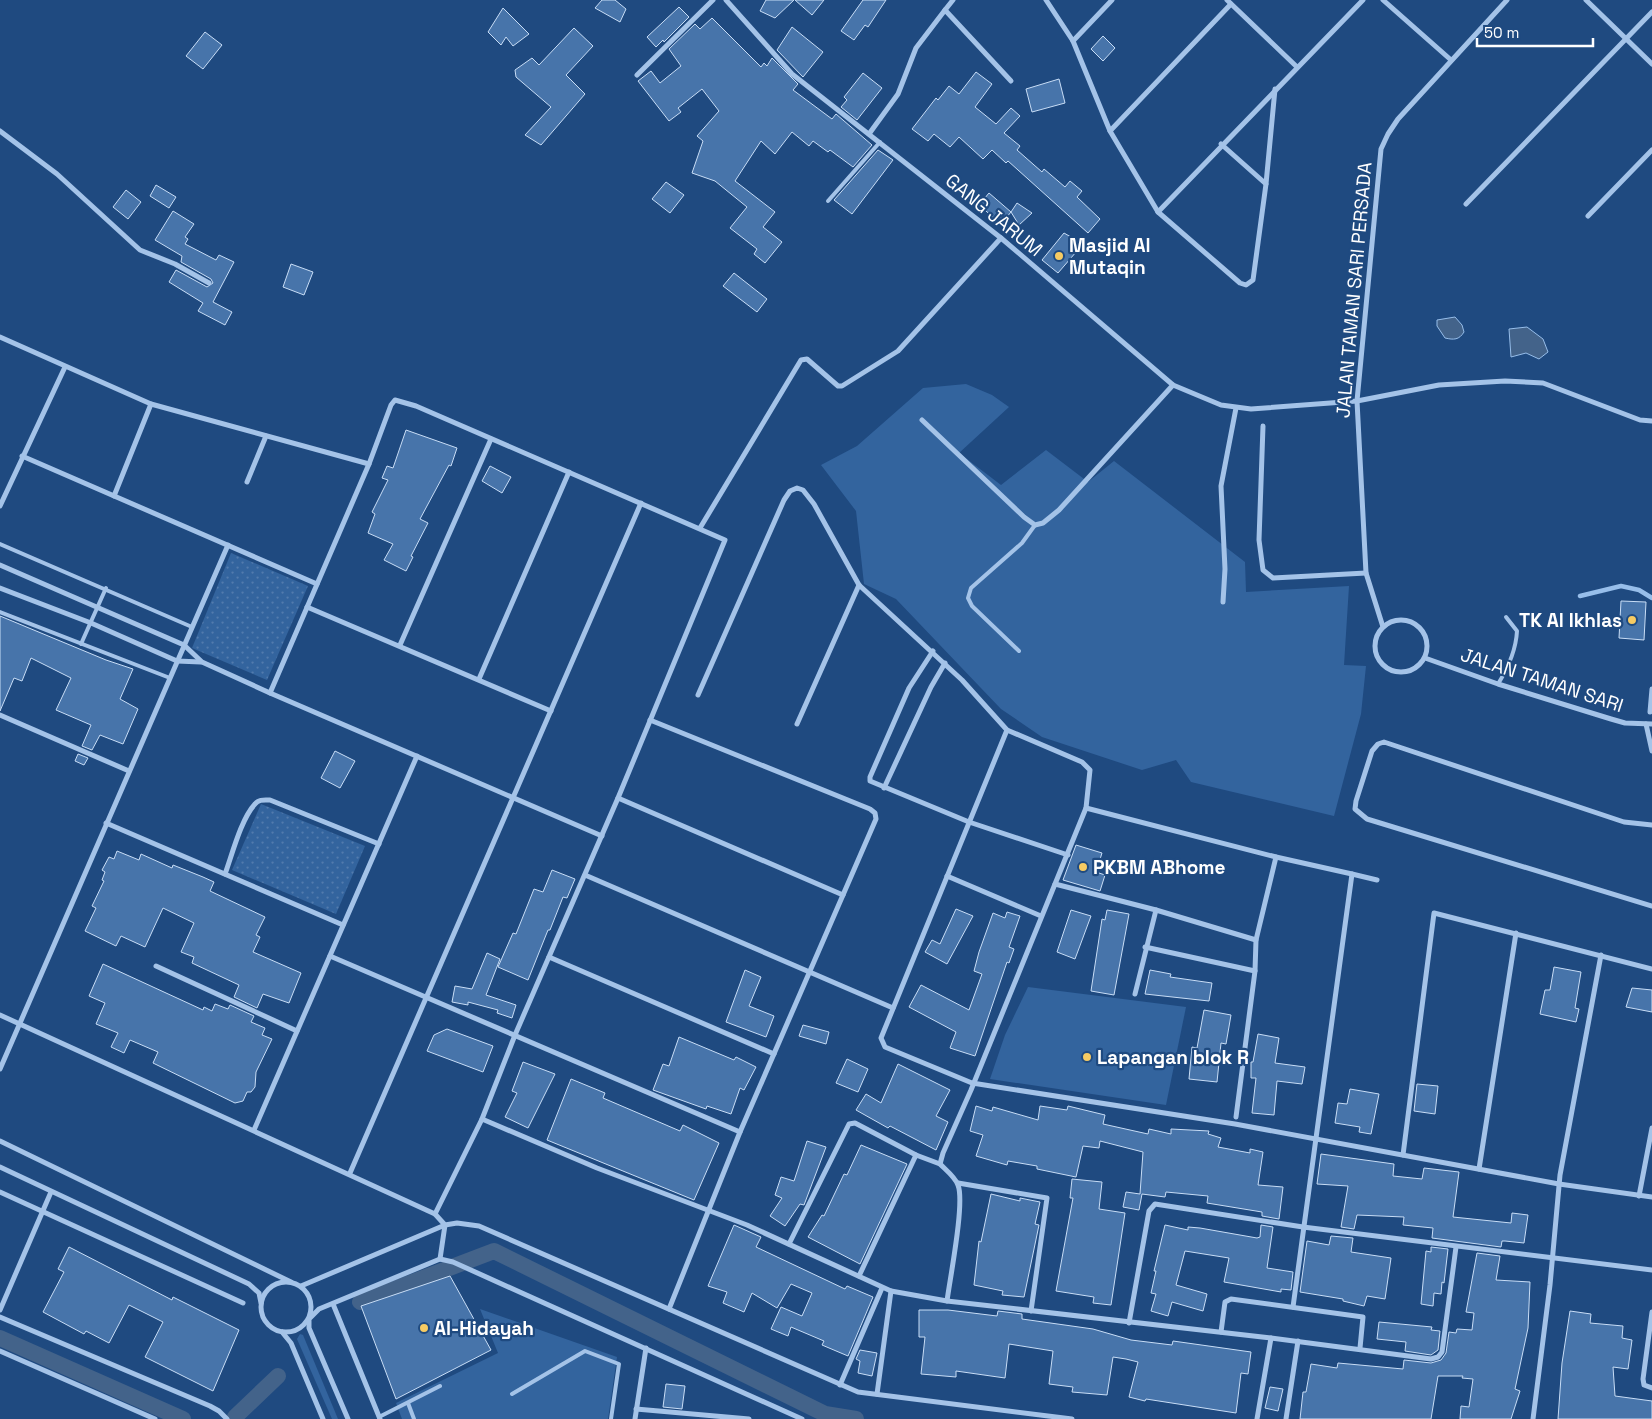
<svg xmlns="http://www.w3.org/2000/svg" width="1652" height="1419" viewBox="0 0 1652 1419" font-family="'Space Grotesk',sans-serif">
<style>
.grass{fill:#33649e}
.park{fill:url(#park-dots)}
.water{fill:#43638a;stroke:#97beea}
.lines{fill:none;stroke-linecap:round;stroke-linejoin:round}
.stream{stroke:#97beea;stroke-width:4.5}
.canal{stroke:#43638a;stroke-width:16}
.building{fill:#4774aa;stroke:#c8ddf6}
.lane{stroke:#a4c3e8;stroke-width:4}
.street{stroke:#a4c3e8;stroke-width:5}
.poi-dot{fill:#f6cb63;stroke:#1f4a80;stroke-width:2}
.labels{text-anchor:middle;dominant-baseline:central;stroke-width:4.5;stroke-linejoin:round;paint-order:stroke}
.street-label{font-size:19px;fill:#fff;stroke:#1f4a80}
.poi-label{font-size:19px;font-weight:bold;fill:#fff;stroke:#1f4a80;text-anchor:start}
</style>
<defs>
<pattern id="park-dots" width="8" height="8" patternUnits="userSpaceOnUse" patternTransform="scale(1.25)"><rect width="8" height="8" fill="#33649e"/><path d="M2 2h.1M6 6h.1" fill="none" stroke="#527bad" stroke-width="1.8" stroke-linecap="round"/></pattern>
</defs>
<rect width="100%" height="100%" fill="#1f4a80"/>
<g class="grass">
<path d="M966 384 992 395 1009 407 959 453 1001 485 1046 450 1088 482 1114 461 1245 562 1246 592 1349 586 1344 665 1366 666 1361 714 1334 816 1191 782 1176 760 1142 770 1042 737 1001 709 896 599 864 584 856 511 821 465 857 446 923 388Z"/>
<path d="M1028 987 1186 1007 1166 1105 990 1079 1005 1035Z"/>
<path d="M480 1309 617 1357 608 1419H402L396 1403 498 1353Z"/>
<path d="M300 1334 303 1335 338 1419H332L297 1339Z"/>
</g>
<g class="park">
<path d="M231 553 308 586 267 680 192 648Z"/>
<path d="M261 804 365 846 336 914 232 870Z"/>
</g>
<g class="water">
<path d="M1455 317 1462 325 1464 332C1459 340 1454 340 1445 338L1437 326V320Z"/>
<path d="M1527 327 1543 339 1548 352 1539 359 1526 353 1511 357 1509 329Z"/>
</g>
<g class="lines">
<path class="stream" d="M1580 596 1621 586 1639 590 1652 598"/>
<g class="canal">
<path d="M360 1302 494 1251 825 1414 856 1419"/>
<path d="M0 1338 183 1419"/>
<path d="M235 1417 278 1376"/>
</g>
</g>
<g class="building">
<path d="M602 0H615L626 9 620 22 595 8Z"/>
<path d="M766 0H794L775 18 760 11Z"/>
<path d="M795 0H824L812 15Z"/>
<path d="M863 0H886L868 27 865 25 854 40 841 31Z"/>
<path d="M679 7 689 17 664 42 663 40 656 47 647 37Z"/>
<path d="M503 8 529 34 513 46 506 37 501 45 488 32Z"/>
<path d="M712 18 761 67 764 63 767 66 772 58 798 84 793 90 832 119 836 114 872 145 853 167 830 150 828 152 813 141 809 146 792 132 775 154 761 141 735 181 775 212 763 227 782 242 765 263 754 254 757 249 730 228 747 207 715 181 692 173 703 141 697 136 719 111 702 89 678 108 681 112 669 121 638 81 651 71 660 83 681 66 669 49 695 24 700 29Z"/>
<path d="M792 27 823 52 803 77 777 50Z"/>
<path d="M574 28 593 46 566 75 585 94 541 145 525 135 551 107 516 77 515 70 532 58 539 65Z"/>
<path d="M205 32 222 45 203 69 186 56Z"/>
<path d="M1103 36 1115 48 1103 61 1091 49Z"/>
<path d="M976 72 992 84 975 107 996 124 1011 108 1020 116 1004 133 1020 146 1017 150 1042 172 1044 169 1065 187 1070 181 1082 191 1077 197 1100 219 1088 233 1008 161 1006 163 992 150 983 159 959 137 950 147 934 134 928 141 912 129 936 98 938 100 949 86 959 94Z"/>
<path d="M863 73 882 88 857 120 841 107 847 100 844 97Z"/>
<path d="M1059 79 1065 103 1032 112 1026 89Z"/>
<path d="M878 150 893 160 852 214 834 200Z"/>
<path d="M666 182 684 195 670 213 652 199Z"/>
<path d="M156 185 176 197 169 208 150 196Z"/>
<path d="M126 190 141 202 128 219 113 207Z"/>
<path d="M989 193 1011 212 1001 224 979 205Z"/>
<path d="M1017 203 1032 213 1019 225 1011 212Z"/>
<path d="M173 211 194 224 185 237 188 239 185 244 216 260 219 255 234 262 213 302 232 312 225 325 198 311 203 303 169 282 176 270 207 287 213 283 211 279 181 262 182 256 155 240Z"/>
<path d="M1064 233 1083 244 1058 273 1042 260Z"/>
<path d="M291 264 313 272 304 295 283 287Z"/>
<path d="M734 273 767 299 757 312 723 286Z"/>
<path d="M406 430 457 448 451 466 449 465 420 519 428 523 411 556 413 557 406 571 384 560 393 544 368 533 375 514 372 512 388 480 382 478 387 466 393 468Z"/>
<path d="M490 466 511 477 502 493 482 481Z"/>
<path d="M1621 601 1646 602 1644 640 1619 638Z"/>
<path d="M0 616 106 660 133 669 120 699 138 709 123 744 100 735 92 750 82 746 91 725 56 710 71 678 31 658 22 681 14 678 0 711Z"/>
<path d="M335 751 355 761 340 788 321 778Z"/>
<path d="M78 754 88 758 84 765 75 761Z"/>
<path d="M1076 845 1102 853 1096 872 1105 875 1100 891 1063 880Z"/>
<path d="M117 851 139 860 141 854 172 868 173 865 203 877 214 882 210 891 265 917 256 935 260 937 253 952 301 973 289 1003 263 994 257 1008 234 997 239 985 192 963 194 957 181 952 194 923 163 908 145 947 121 936 116 946 85 931 96 908 92 906 104 881 102 880 105 872 102 870 109 857 114 859Z"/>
<path d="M552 870 575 879 567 898 563 897 550 930H548L528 980 498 967 513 933 516 934 534 889 543 892Z"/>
<path d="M956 909 973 916 947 964 925 952 932 940 940 944Z"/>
<path d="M1071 910 1091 916 1075 959 1057 952Z"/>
<path d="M1107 910 1129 914 1114 995 1091 991 1102 919 1105 920Z"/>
<path d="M1007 912 1020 916 1009 947 1014 949 1009 963 1007 962 975 1056 950 1048 956 1032 909 1007 921 985 969 1010 982 974 974 971 979 952 993 913 1005 918Z"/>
<path d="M487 953 500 959 486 995 516 1005 512 1018 497 1013 498 1010 468 1002V1005L452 1002 455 986 472 989Z"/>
<path d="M103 964 203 1010 204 1007 212 1011 215 1004 228 1009 230 1005 254 1016 251 1022 265 1028 262 1035 272 1039 256 1072 255 1087 251 1092H247L243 1101 235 1103 153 1063 158 1052 130 1040 124 1053 111 1047 118 1033 96 1024 105 1003 89 996Z"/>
<path d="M1554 967 1581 972 1575 1008 1579 1009 1576 1022 1540 1014 1545 990H1550Z"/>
<path d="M745 970 761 977 749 1006 774 1016 766 1037 726 1022Z"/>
<path d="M1150 970 1171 974 1170 977 1212 983 1209 1001 1145 994Z"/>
<path d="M1632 988 1652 990V1012L1626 1007Z"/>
<path d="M1204 1010 1231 1015 1226 1044 1221 1043 1217 1082 1189 1079 1192 1047 1197 1048Z"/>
<path d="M803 1025 829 1032 826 1044 799 1036Z"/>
<path d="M447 1029 493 1046 483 1072 427 1051 434 1035Z"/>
<path d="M1258 1034 1279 1038 1275 1063 1305 1067 1302 1084 1277 1081 1274 1115 1252 1113 1256 1078H1251V1062H1253Z"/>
<path d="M679 1037 734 1060 736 1057 756 1067 744 1090 740 1088 731 1114 707 1106 706 1109 653 1090 663 1064 669 1066Z"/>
<path d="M847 1059 868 1069 858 1092 836 1083Z"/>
<path d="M523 1062 555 1074 528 1128 505 1117 517 1093 512 1091Z"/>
<path d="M898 1064 950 1090 936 1116 948 1122 936 1150 890 1126 888 1128 856 1110 866 1094 881 1103Z"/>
<path d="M571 1079 605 1093 603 1098 680 1131 683 1125 719 1143 694 1200 547 1140Z"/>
<path d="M1417 1084 1438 1086 1435 1114 1414 1111Z"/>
<path d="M1350 1089 1379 1094 1371 1134 1359 1132 1360 1127 1335 1123 1338 1103 1347 1104Z"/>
<path d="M976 1106 992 1111 993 1107 1038 1120 1040 1106 1067 1110 1068 1106 1105 1115 1103 1124 1148 1134 1149 1129 1171 1134V1129L1209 1131 1208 1134 1221 1138 1218 1147 1250 1153V1149L1263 1152 1258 1185 1283 1187 1279 1219 1262 1216V1212L1207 1203 1208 1196 1166 1192 1165 1197 1142 1194 1139 1210 1123 1207 1126 1192 1140 1194 1143 1152 1100 1141 1099 1148 1083 1146 1076 1177 1037 1169V1166L1008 1161 1007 1165 976 1156 983 1135 970 1131Z"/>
<path d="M807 1141 826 1147 804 1205 800 1204 785 1226 770 1216 782 1198 775 1195 781 1177 794 1181Z"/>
<path d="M861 1145 907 1164 860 1264 808 1237 822 1215 824 1216 844 1174 847 1175Z"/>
<path d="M1321 1154 1394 1164 1393 1176 1422 1179 1424 1168 1459 1172 1453 1217 1511 1223 1512 1213 1528 1215 1524 1243 1505 1241H1502L1501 1247 1432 1238 1433 1228 1403 1225 1404 1217 1357 1215 1354 1229 1341 1227 1348 1186 1317 1184Z"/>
<path d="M1072 1179 1102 1182 1099 1209 1125 1213 1111 1305 1093 1303 1094 1297 1056 1291 1073 1198H1070Z"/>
<path d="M991 1194 1020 1201V1198L1040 1202 1035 1224 1039 1225 1024 1297 1002 1295 1003 1291 974 1285 979 1241 981 1242Z"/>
<path d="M734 1225 761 1237 756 1247 845 1289 847 1286 873 1297 848 1356 822 1345 824 1341 791 1327 788 1336 771 1329 781 1307 802 1316 812 1293 791 1284 777 1308 752 1293 744 1312 723 1303 727 1292 708 1286Z"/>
<path d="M1165 1225 1188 1230V1227L1200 1228 1257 1238 1260 1237 1261 1225 1273 1227 1267 1268 1293 1272 1291 1290 1281 1289V1292L1224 1282 1229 1258 1185 1251 1176 1285 1207 1294 1203 1311 1172 1302 1168 1316 1151 1311 1156 1294 1151 1293 1156 1271H1154Z"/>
<path d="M1331 1236 1353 1238 1351 1252 1391 1258 1385 1299 1367 1296 1364 1306 1343 1301V1299L1300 1292 1307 1241 1329 1245Z"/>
<path d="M69 1247 172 1300 173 1297 239 1330 213 1391 145 1357 163 1322 129 1305 109 1343 86 1331 84 1334 43 1312 64 1272 58 1269Z"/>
<path d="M1431 1247 1448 1249 1444 1283 1442 1282 1441 1294 1434 1293 1433 1306 1421 1304 1426 1251 1431 1252Z"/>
<path d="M1477 1253 1500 1256 1496 1280 1530 1282 1528 1328 1515 1389 1520 1391 1511 1419H1460L1461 1406 1469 1407 1473 1379 1462 1378 1463 1376H1438L1431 1419H1300L1303 1392H1306L1311 1364 1337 1368 1338 1363 1403 1369 1404 1360 1431 1363 1441 1360 1446 1353 1449 1332 1456 1333 1457 1329 1472 1330 1474 1313 1466 1312Z"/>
<path d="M450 1276 491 1350 396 1399 361 1306Z"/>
<path d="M919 1310H948L997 1316 998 1311 1022 1314V1319L1093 1329 1131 1340 1172 1345 1173 1341 1251 1352 1248 1374 1241 1373 1236 1413 1146 1399 1145 1401 1129 1397 1138 1362 1126 1359 1113 1357 1107 1395 1072 1392 1073 1387 1049 1384 1053 1351 1009 1344 1005 1378 956 1371V1377L921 1374 925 1337H919Z"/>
<path d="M1570 1311 1591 1314 1590 1323 1623 1326 1622 1338 1632 1340 1628 1369 1613 1367 1615 1396 1652 1401V1419H1558L1562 1363Z"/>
<path d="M1379 1322 1432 1327 1431 1330 1440 1331 1438 1350 1431 1355 1405 1351 1406 1342 1377 1339Z"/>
<path d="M860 1350 877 1353 872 1376 858 1373 860 1361 856 1359Z"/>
<path d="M666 1384 685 1386 682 1409 663 1407Z"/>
<path d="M1270 1387 1283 1389 1278 1411 1265 1408Z"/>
</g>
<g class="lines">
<g class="lane">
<path d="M828 201 880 142"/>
<path d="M0 544 192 627"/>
<path d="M0 612 170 678"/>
<path d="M81 644 106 588"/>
<path d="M1019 651 972 606 968 598 971 588 1022 543 1035 525"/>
<path d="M1498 684C1508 668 1516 650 1517 631L1506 617"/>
<path d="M512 1394 585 1351 619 1364 611 1419"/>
<path d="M408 1403 414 1419"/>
<path d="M379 1417 440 1386"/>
</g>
<g class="street">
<path d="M726 0 792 74 1001 238 1173 385 1221 405 1251 409 1357 401 1439 385 1505 381 1543 383 1640 420 1652 421"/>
<path d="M1046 0 1073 41 1110 131 1158 212 1240 283 1246 285 1253 280 1266 184 1275 89"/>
<path d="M1227 0 1297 67"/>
<path d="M1383 0 1451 60"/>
<path d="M1586 0 1652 64"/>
<path d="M945 10 953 0"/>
<path d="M1073 41 1112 0"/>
<path d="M637 75 713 0"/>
<path d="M0 131 57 174 140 250 175 264 209 283"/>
<path d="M1110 131 1231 4"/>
<path d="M869 134 898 94 916 48 945 10 1011 81"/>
<path d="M1221 144 1266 184"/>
<path d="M1466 204 1652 12"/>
<path d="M1158 212 1363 0"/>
<path d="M1588 216 1652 150"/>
<path d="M0 337 151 404 369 464"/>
<path d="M922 420 1024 517 1035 525 1043 523 1059 510 1173 385"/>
<path d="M1263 426 1259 540 1263 570 1273 578 1366 573"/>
<path d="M22 456 317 584"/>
<path d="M247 482 266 436"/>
<path d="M114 496 151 404"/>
<path d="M0 506 65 367"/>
<path d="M700 528 801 360 807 359 838 386H842L898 351 1001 238"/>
<path d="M0 565 184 645 202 662 270 693 602 836"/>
<path d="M0 588 91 623 177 661 201 662"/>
<path d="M1223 602 1225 569 1221 486 1236 408"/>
<path d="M307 607 551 711"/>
<circle cx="1401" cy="646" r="26"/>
<path d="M1383 627 1366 573 1357 401 1381 149 1388 134 1398 119 1507 0"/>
<path d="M400 645 491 439"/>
<path d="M933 651 909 688 870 777V781L969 822 1068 855"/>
<path d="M1425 658 1498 684 1611 719 1625 723 1652 724"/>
<path d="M479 679 569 472"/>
<path d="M270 693 369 464 391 405 395 400 416 406 725 540 618 798 515 1035 482 1119 435 1214 445 1225 440 1259"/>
<path d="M698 695 784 500 790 491 797 488 803 490 814 504 859 585 962 680 1007 730 1082 762 1090 770 1086 808 971 1090 943 1153 940 1164C946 1170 955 1177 958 1185 965 1203 950 1278 947 1301"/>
<path d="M1650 712 1652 689"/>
<path d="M0 715 129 771"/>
<path d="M650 720 870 809 875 813 876 819 740 1132 669 1309"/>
<path d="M797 724 859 585"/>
<path d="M1646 724 1652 751"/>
<path d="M1007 730 881 1038 885 1047 972 1083 1235 1124 1559 1184 1652 1197"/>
<path d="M884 788 931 687 945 663"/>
<path d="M618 798 843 895"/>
<path d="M1086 808 1276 857 1352 874 1293 1307"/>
<path d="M106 823 343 925"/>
<path d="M1652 825 1624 822 1384 742 1378 744 1372 751 1356 801 1355 809 1367 819 1652 906"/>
<path d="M225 874C232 855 241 819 255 804 259 799 264 800 270 800L379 844"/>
<path d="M1352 874 1377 880"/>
<path d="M585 875 893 1008"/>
<path d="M947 876 1041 916"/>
<path d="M1055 884 1156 910 1256 940"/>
<path d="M1145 947 1255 971"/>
<path d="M330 956 740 1132"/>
<path d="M549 957 774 1054"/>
<path d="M156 966 297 1031"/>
<path d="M1135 994 1156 910"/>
<path d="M0 1015 435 1214"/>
<path d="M0 1069 228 545"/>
<path d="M1236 1117 1255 971 1256 940 1276 857"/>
<path d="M482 1119 597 1168 747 1225 891 1291 947 1301 1271 1338 1431 1359 1438 1357 1442 1352 1456 1247"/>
<path d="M254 1130 417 756"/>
<path d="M0 1141 291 1282"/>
<path d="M1403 1155 1434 913 1652 969"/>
<path d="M0 1167 249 1284 259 1293 261 1303"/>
<path d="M1479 1169 1516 933"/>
<path d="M350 1173 641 503"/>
<path d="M958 1183 1047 1198 1031 1311"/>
<path d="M0 1192 243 1303"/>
<path d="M1639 1196 1652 1128"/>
<path d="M789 1244 849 1124 855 1123 916 1155"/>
<path d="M859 1276 916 1155 940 1164"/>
<circle cx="286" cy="1307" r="25"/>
<path d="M301 1286 445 1225 457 1223 479 1226 858 1392 1072 1419"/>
<path d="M333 1304 380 1419"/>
<path d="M0 1310 51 1192"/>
<path d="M1652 1312 1643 1379 1644 1385 1652 1388"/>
<path d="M0 1317 210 1406 219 1411 227 1419"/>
<path d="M1129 1323 1149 1211 1155 1204 1303 1227 1652 1270"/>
<path d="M282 1332 291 1343 323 1419"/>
<path d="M1221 1332 1225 1302 1231 1299 1363 1317 1360 1348"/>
<path d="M0 1351 155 1419"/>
<path d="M840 1385 882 1288"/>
<path d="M877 1394 891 1291"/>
<path d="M636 1409 749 1419"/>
<path d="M348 1419 309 1328V1319L319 1309 440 1259 453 1262 802 1419"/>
<path d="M635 1419 646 1348"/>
<path d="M1257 1419 1271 1338"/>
<path d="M1286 1419 1298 1341"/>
<path d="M1533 1419 1550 1285 1560 1175 1601 955"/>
</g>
</g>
<g class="poi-dot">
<circle cx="1059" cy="256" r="5"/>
<circle cx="1632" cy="620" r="5"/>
<circle cx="1083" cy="867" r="5"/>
<circle cx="1087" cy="1057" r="5"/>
<circle cx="424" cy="1328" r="5"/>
</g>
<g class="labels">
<g class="street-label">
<text transform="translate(994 215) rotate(39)">GANG JARUM</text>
<text transform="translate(1354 290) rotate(-85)">JALAN TAMAN SARI PERSADA</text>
<text transform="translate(1542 680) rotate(18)">JALAN TAMAN SARI</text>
</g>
<g class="poi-label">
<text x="1069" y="245">Masjid Al<tspan x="1069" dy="22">Mutaqin</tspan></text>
<text x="1622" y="620" text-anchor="end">TK Al Ikhlas</text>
<text x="1093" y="867">PKBM ABhome</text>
<text x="1097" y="1057">Lapangan blok R</text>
<text x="434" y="1328">Al-Hidayah</text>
</g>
</g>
<path d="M1477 38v8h116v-8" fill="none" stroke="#ffffff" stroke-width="2.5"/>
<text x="1484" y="38" font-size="15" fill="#ffffff" stroke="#1f4a80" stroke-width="4" paint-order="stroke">50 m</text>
</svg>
